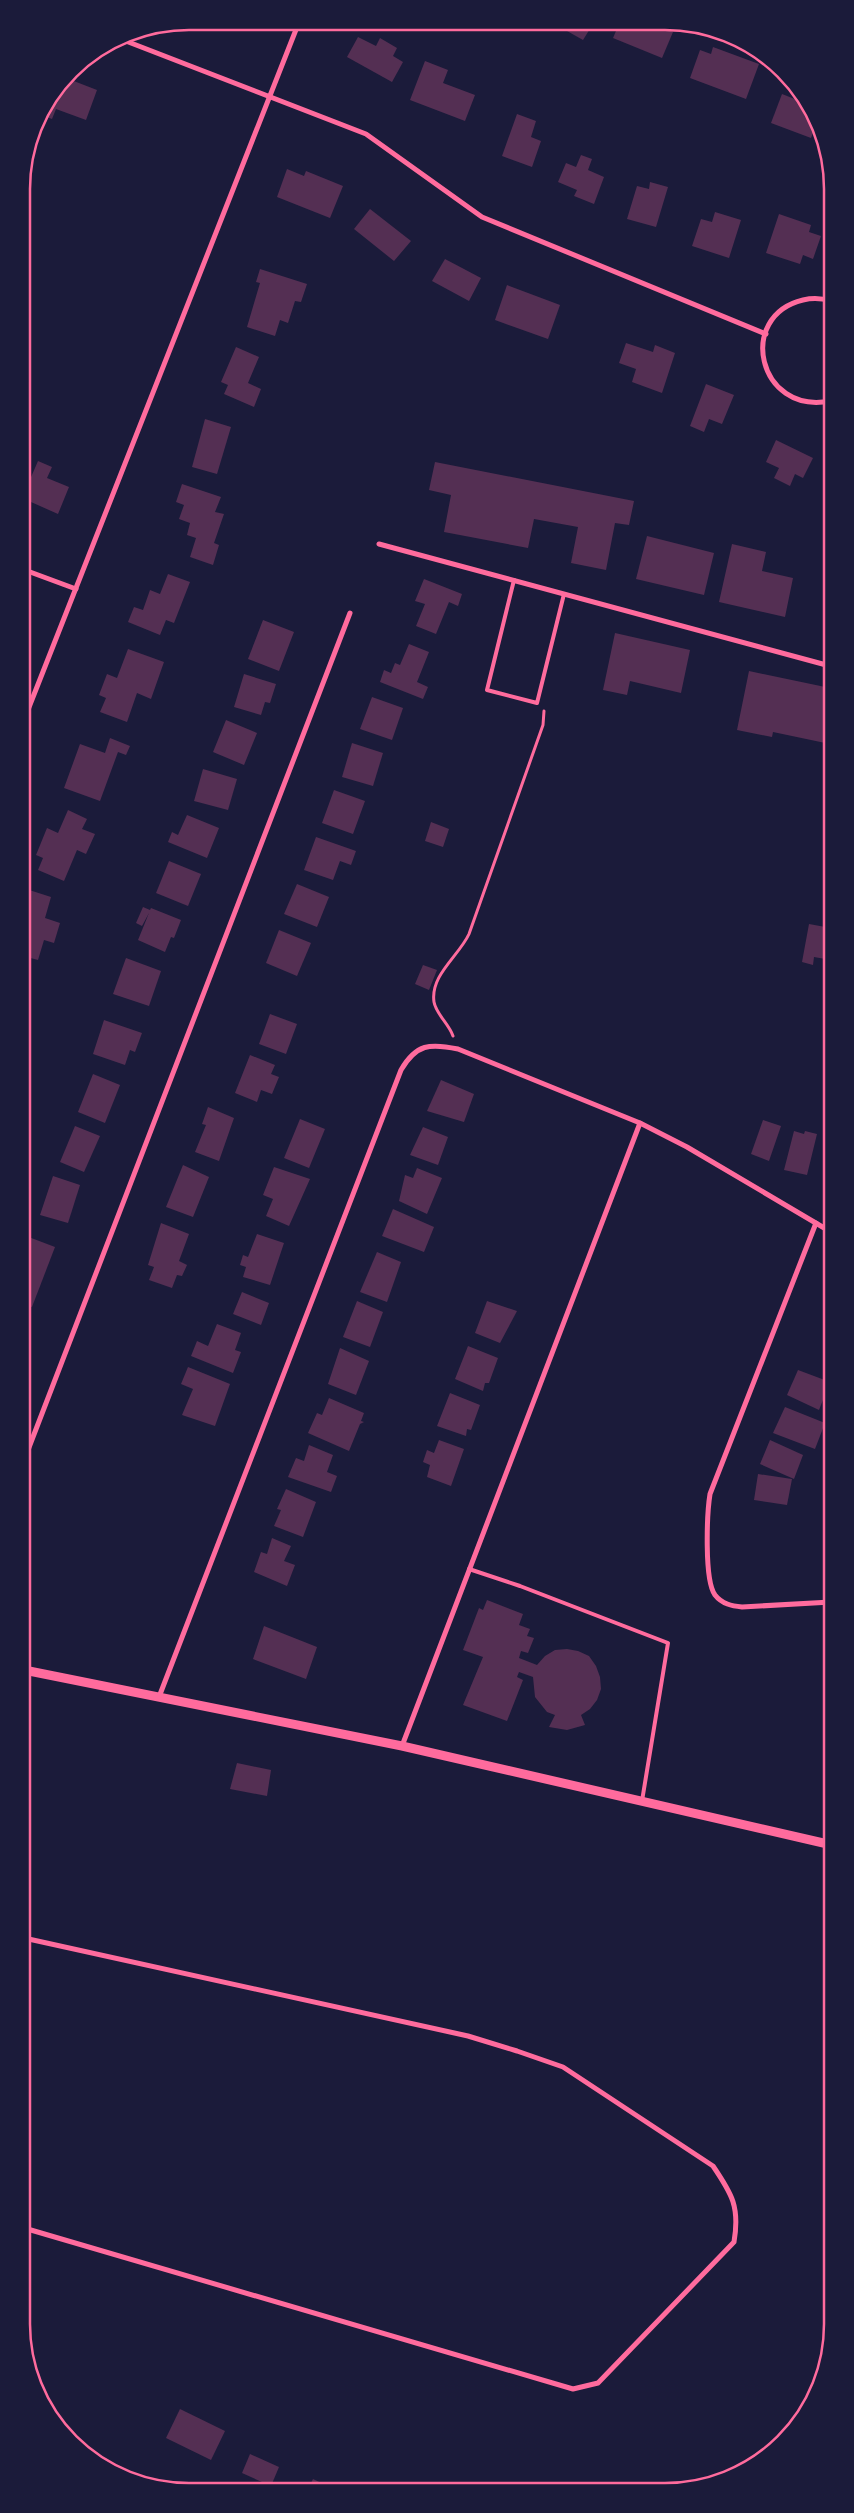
<svg xmlns="http://www.w3.org/2000/svg" width="854" height="2513" viewBox="0 0 854 2513" font-family="'DejaVu Sans',sans-serif">
<style>
.building{fill:#542f53}
.lines{fill:none;stroke-linecap:round;stroke-linejoin:round}
.path{stroke:#ff6b9d;stroke-width:3}
.service{stroke:#ff6b9d;stroke-width:4}
.minor{stroke:#ff6b9d;stroke-width:5}
.tertiary{stroke:#ff6b9d;stroke-width:9}
.rim{fill:none;stroke:#ff6b9d;stroke-width:2.5}
</style>
<rect width="100%" height="100%" fill="#1b1b3a"/>
<g class="building">
<path d="M562 24H593L583 40 560 27Z"/>
<path d="M619 24H654L673 32 662 58 613 38Z"/>
<path d="M358 37 376 46 380 38 397 48 393 56 403 62 392 82 347 57Z"/>
<path d="M713 47 759 64 746 99 690 78 700 50 711 54Z"/>
<path d="M425 61 448 70 443 83 475 95 465 121 410 100Z"/>
<path d="M66 78 97 90 86 120 56 109 52 119 39 114Z"/>
<path d="M782 94 810 105 817 123 811 138 771 123Z"/>
<path d="M517 114 536 121 531 137 541 141 532 167 502 156Z"/>
<path d="M581 155 592 159 588 170 604 177 594 204 574 196 577 190 558 182 566 163 576 167Z"/>
<path d="M287 169 304 176 306 171 343 186 330 218 277 197Z"/>
<path d="M650 182 668 187 656 227 627 219 637 186 649 189Z"/>
<path d="M370 209 411 241 394 261 354 229Z"/>
<path d="M715 212 741 220 729 258 692 246 701 219 712 222Z"/>
<path d="M779 214 811 225 809 232 821 236 813 259 803 255 800 264 766 253Z"/>
<path d="M445 259 481 278 469 301 432 281Z"/>
<path d="M260 269 307 284 301 302 295 301 288 323 280 320 275 336 247 327 260 283 256 282Z"/>
<path d="M507 285 560 305 548 339 495 320Z"/>
<path d="M626 343 653 352 655 345 675 353 662 393 632 382 636 369 619 363Z"/>
<path d="M236 347 259 357 248 383 261 389 254 407 224 394 228 385 221 382Z"/>
<path d="M706 384 734 395 722 424 709 419 704 432 690 426Z"/>
<path d="M205 419 231 427 217 474 192 467Z"/>
<path d="M776 440 813 458 803 478 795 474 790 486 774 478 779 468 766 462Z"/>
<path d="M38 461 52 467 47 478 69 487 58 514 22 498Z"/>
<path d="M435 462 634 501 629 525 615 523 606 570 571 563 578 527 534 519 528 548 444 532 451 495 429 490Z"/>
<path d="M182 484 221 497 215 512 224 514 214 543 219 545 213 565 190 557 196 538 187 535 190 523 179 519 184 505 176 502Z"/>
<path d="M647 536 714 553 704 595 636 579Z"/>
<path d="M732 544 766 552 762 571 793 578 785 617 719 602Z"/>
<path d="M168 574 190 582 174 623 166 620 160 635 128 622 134 607 143 610 150 590 160 594Z"/>
<path d="M424 579 462 594 458 606 449 602 436 634 416 626 425 604 415 601Z"/>
<path d="M263 620 294 632 279 671 248 659Z"/>
<path d="M615 633 690 650 681 693 630 681 627 695 603 690Z"/>
<path d="M409 644 429 652 417 682 428 687 423 699 380 682 384 670 391 673 395 663 400 665Z"/>
<path d="M128 649 164 662 151 699 137 693 127 722 100 712 106 698 99 695 107 674 117 678Z"/>
<path d="M749 671 830 688V744L773 732 772 737 737 730Z"/>
<path d="M244 674 276 684 270 703 265 702 261 715 234 707Z"/>
<path d="M372 697 403 708 392 740 360 729Z"/>
<path d="M226 720 257 733 244 765 213 752Z"/>
<path d="M110 738 130 746 126 755 118 752 100 801 64 788 80 744 105 753Z"/>
<path d="M352 743 383 753 373 786 342 777Z"/>
<path d="M203 769 237 779 228 810 194 801Z"/>
<path d="M334 790 365 801 353 834 322 823Z"/>
<path d="M68 810 87 819 82 829 95 834 86 854 77 850 64 881 38 870 43 858 36 855 47 828 58 833Z"/>
<path d="M187 815 219 828 207 858 168 842 172 832 178 835Z"/>
<path d="M431 822 449 829 443 847 425 841Z"/>
<path d="M316 837 356 851 351 865 340 861 333 880 304 870Z"/>
<path d="M169 861 201 874 188 906 156 893Z"/>
<path d="M297 884 329 897 317 927 284 914Z"/>
<path d="M23 888 51 897 45 918 60 923 54 943 44 940 38 960 23 956Z"/>
<path d="M143 907 150 910 151 908 181 920 174 938 171 937 165 952 138 940 149 913 142 926 136 923Z"/>
<path d="M809 924 831 928V960L814 957 813 965 802 962Z"/>
<path d="M279 930 311 943 297 976 266 963Z"/>
<path d="M126 958 161 971 149 1006 113 994Z"/>
<path d="M423 965 437 970 429 990 415 984Z"/>
<path d="M270 1014 297 1024 286 1054 259 1044Z"/>
<path d="M104 1020 142 1033 135 1052 130 1050 125 1065 93 1054Z"/>
<path d="M23 1028 30 1030 25 1044 23 1043Z"/>
<path d="M250 1055 275 1065 271 1074 279 1077 272 1094 261 1090 257 1102 235 1093Z"/>
<path d="M93 1074 120 1085 105 1123 78 1112Z"/>
<path d="M441 1080 474 1094 464 1122 427 1111Z"/>
<path d="M208 1107 234 1118 219 1161 195 1152 206 1125 202 1124Z"/>
<path d="M300 1119 325 1129 309 1168 284 1158Z"/>
<path d="M763 1120 781 1126 769 1161 751 1154Z"/>
<path d="M75 1126 100 1136 84 1172 60 1162Z"/>
<path d="M423 1127 448 1137 438 1165 410 1155Z"/>
<path d="M794 1131 804 1134 805 1131 817 1134 807 1175 784 1170Z"/>
<path d="M183 1165 209 1177 193 1217 166 1207Z"/>
<path d="M274 1167 310 1179 289 1226 266 1216 273 1199 263 1195Z"/>
<path d="M417 1168 442 1178 427 1214 399 1201 405 1175 413 1178Z"/>
<path d="M53 1176 80 1185 68 1223 40 1215Z"/>
<path d="M393 1209 434 1227 424 1252 382 1236Z"/>
<path d="M161 1223 189 1234 179 1261 187 1265 182 1276 177 1275 172 1288 149 1280 154 1267 148 1265Z"/>
<path d="M257 1234 284 1243 270 1285 243 1277 246 1267 240 1265 243 1255 248 1257Z"/>
<path d="M26 1236 55 1247 32 1307 23 1304V1243Z"/>
<path d="M377 1252 401 1262 387 1302 360 1292Z"/>
<path d="M242 1292 269 1303 261 1325 233 1314Z"/>
<path d="M357 1301 383 1312 370 1347 343 1337Z"/>
<path d="M487 1301 517 1311 500 1343 475 1333Z"/>
<path d="M217 1324 241 1333 235 1350 241 1352 233 1373 191 1356 197 1341 208 1346Z"/>
<path d="M468 1346 498 1358 489 1383H485L483 1391 455 1379Z"/>
<path d="M340 1348 369 1361 356 1395 328 1384Z"/>
<path d="M188 1367 230 1384 215 1426 182 1415 193 1389 181 1384Z"/>
<path d="M798 1370 830 1382 819 1410 787 1395Z"/>
<path d="M450 1393 480 1405 471 1430 467 1429 466 1436 437 1426Z"/>
<path d="M329 1398 364 1413 361 1421 364 1422 360 1424 349 1451 308 1433 317 1413 322 1415Z"/>
<path d="M785 1407 825 1423 815 1449 773 1433Z"/>
<path d="M439 1440 464 1449 451 1486 427 1477 430 1465 423 1462 427 1450 434 1453Z"/>
<path d="M770 1440 803 1455 794 1479 760 1464Z"/>
<path d="M309 1445 333 1455 327 1472 337 1476 331 1492 288 1477 296 1458 304 1461Z"/>
<path d="M758 1474 792 1479 787 1505 754 1500Z"/>
<path d="M286 1489 316 1502 303 1537 274 1526 281 1510 277 1509Z"/>
<path d="M272 1538 291 1546 284 1561 295 1565 287 1586 254 1572 261 1552 267 1554Z"/>
<path d="M487 1600 523 1614 519 1625 530 1629 527 1636 534 1638 528 1653 521 1651 519 1658 537 1665 545 1656 555 1650 567 1649 578 1651 589 1656 596 1666 600 1677 601 1689 597 1700 590 1709 581 1715 585 1725 567 1730 549 1727 555 1715 547 1712 535 1697 533 1677 519 1672 517 1677 523 1680 507 1721 463 1705 483 1657 463 1650 479 1608 483 1610Z"/>
<path d="M264 1626 317 1647 306 1679 253 1659Z"/>
<path d="M237 1763 271 1770 267 1796 230 1789Z"/>
<path d="M180 2409 225 2431 211 2460 166 2438Z"/>
<path d="M250 2454 279 2467 271 2486 242 2473Z"/>
<path d="M313 2479 334 2489H308Z"/>
</g>
<g class="lines">
<path class="path" d="M453 1036C449 1024 436 1014 434 1002 430 975 459 956 469 934L543 725 544 711"/>
<g class="service">
<path d="M514 580 487 690 537 703 564 594"/>
<path d="M469 1569 520 1586 668 1643 642 1801"/>
</g>
<g class="minor">
<path d="M118 38 366 134 482 217 766 334"/>
<path d="M830 301C821 298 812 298 803 300 736 316 758 415 830 401"/>
<path d="M379 544 830 666"/>
<path d="M22 569 76 589"/>
<path d="M22 725 299 22"/>
<path d="M829 891H830"/>
<path d="M816 1223 710 1494C707 1513 704 1580 715 1595 722 1604 732 1606 742 1607L831 1602"/>
<path d="M23 1463 350 613"/>
<path d="M159 1697 401 1070C416 1044 430 1043 458 1049L640 1123 687 1147 831 1232"/>
<path d="M402 1746 640 1123"/>
<path d="M24 1938 468 2036 517 2051 563 2067 713 2166C732 2194 740 2207 734 2242L598 2383 573 2389 24 2228"/>
</g>
<path class="tertiary" d="M24 1670 402 1746 832 1845"/>
</g>
<path d="M0 0H854V2513H0ZM189 30H665A159 159 0 0 1 824 189V2324A159 159 0 0 1 665 2483H189A159 159 0 0 1 30 2324V189A159 159 0 0 1 189 30Z" fill="#1b1b3a" fill-rule="evenodd"/>
<path class="rim" d="M189 30H665A159 159 0 0 1 824 189V2324A159 159 0 0 1 665 2483H189A159 159 0 0 1 30 2324V189A159 159 0 0 1 189 30Z"/>
</svg>
